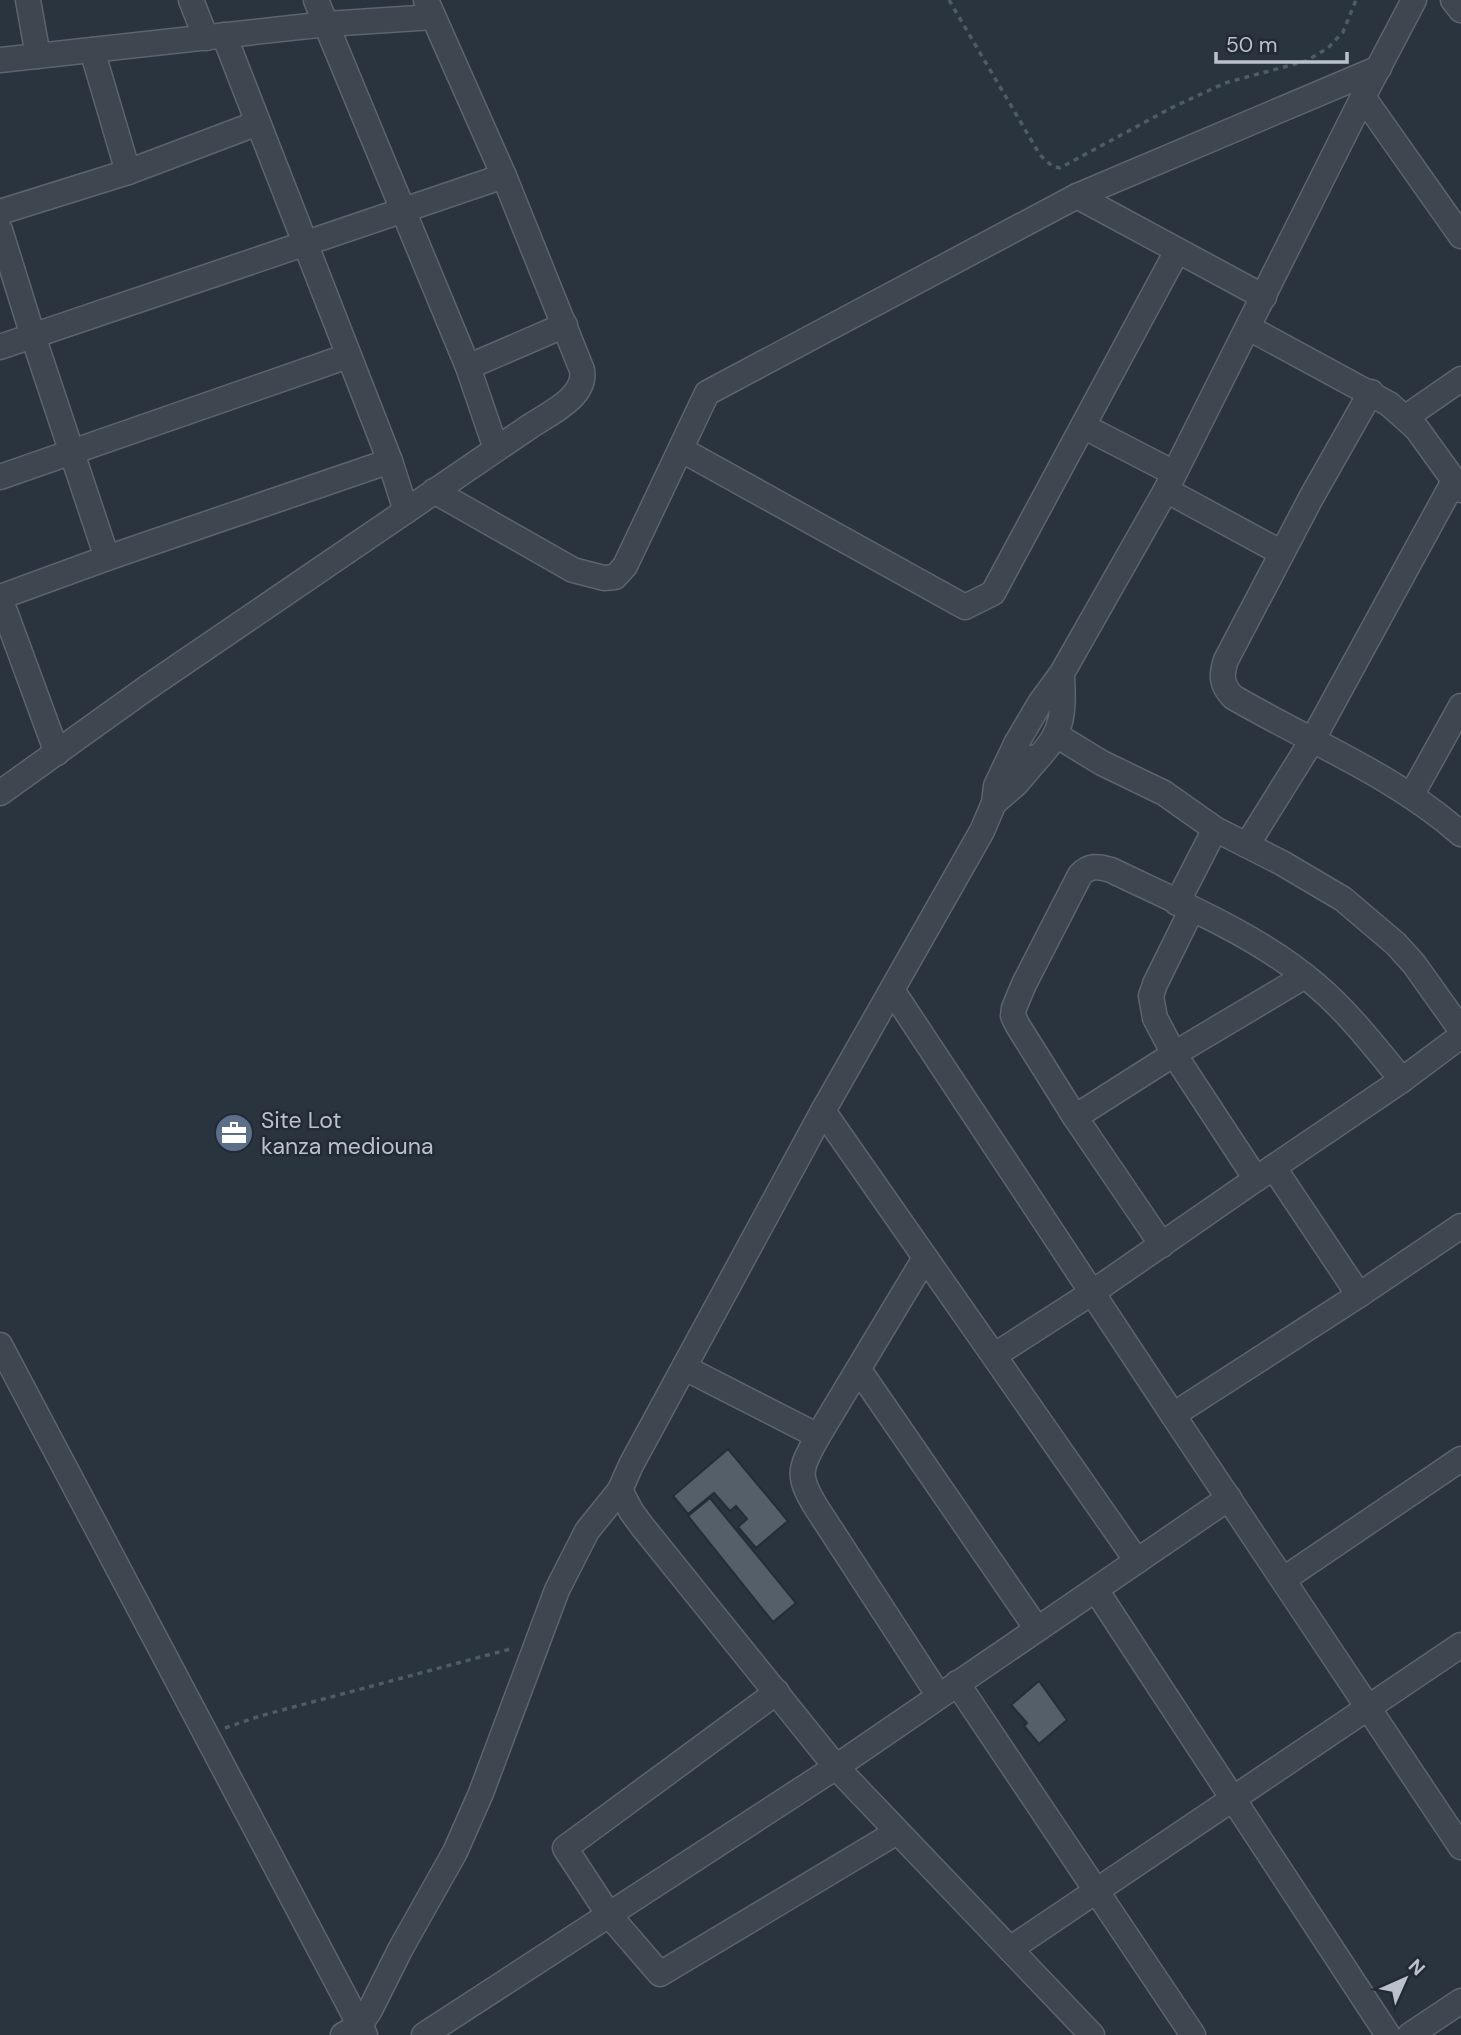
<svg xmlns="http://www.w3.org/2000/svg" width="1461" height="2035" viewBox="0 0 1461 2035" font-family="'DM Sans',sans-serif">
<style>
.building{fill:#545f69;stroke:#252d37;stroke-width:2}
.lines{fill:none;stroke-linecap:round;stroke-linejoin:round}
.minor-casing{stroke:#5c646d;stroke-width:27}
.path{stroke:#4c5e5f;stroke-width:3.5;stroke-dasharray:5 5;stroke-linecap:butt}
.minor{stroke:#3e464f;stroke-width:24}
.labels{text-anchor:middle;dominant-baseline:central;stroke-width:5;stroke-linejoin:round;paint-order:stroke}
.poi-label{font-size:23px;fill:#bbc1ca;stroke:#222b35;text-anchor:start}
</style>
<rect width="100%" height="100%" fill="#2a343f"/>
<g class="building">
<path d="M728 1449 788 1521 756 1548 738 1527 747 1519 736 1506 730 1511 714 1493 688 1514 673 1496Z"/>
<path d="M710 1498 796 1603 773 1622 688 1516Z"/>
<path d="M1039 1681 1067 1720 1039 1744 1024 1726 1027 1723 1011 1705Z"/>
</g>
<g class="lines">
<defs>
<g id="minor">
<path d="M28 0 38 56"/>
<path d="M191 0 206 38"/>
<path d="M316 0 468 367 496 449"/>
<path d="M1453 0 1461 10"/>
<path d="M224 35 390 461 406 511"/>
<path d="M92 50 128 172"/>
<path d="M0 60 327 24 433 17"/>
<path d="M1363 97 1461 236"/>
<path d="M1077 196 1264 297"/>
<path d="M0 212 128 172 258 123"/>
<path d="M0 230 33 336 107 558"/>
<path d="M1249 328 1389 404 1417 429 1461 490"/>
<path d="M0 347 504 176"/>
<path d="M468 367 565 325"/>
<path d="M1371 392 1312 496 1226 660C1221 675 1221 685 1233 697 1310 742 1394 775 1461 834"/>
<path d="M1406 417 1461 379"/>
<path d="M1083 426 1174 473"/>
<path d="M682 450 965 607 993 593 1177 251"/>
<path d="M0 477 348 356"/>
<path d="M1166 490 1282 553"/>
<path d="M434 491 573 570 604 578 615 577 625 566 707 393 1077 196 1379 68"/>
<path d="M0 597 107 558 390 461"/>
<path d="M0 598 57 753"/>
<path d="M1062 673C1063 708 1066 729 1039 757L1024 759 1018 751 1016 744 1040 703 1062 673 1166 490 1363 97 1414 0"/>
<path d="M1056 735 1102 763 1164 793 1215 829 1282 863 1343 899 1396 944 1414 964 1461 1030"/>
<path d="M0 793 148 687 529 427C548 414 587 397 582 370L504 176 426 0"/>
<path d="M1411 796 1461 706"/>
<path d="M994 803 1016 784 1039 757"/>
<path d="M1247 845 1313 739 1454 481"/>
<path d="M1177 903 1215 829"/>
<path d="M1192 909 1155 984 1151 996 1155 1018 1174 1054 1256 1179 1402 1080 1461 1036"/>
<path d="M892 990 1173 1415 1359 1295 1461 1226"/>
<path d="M823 1111 1137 1561"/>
<path d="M1075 1117 1174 1054 1305 976"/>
<path d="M1274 1168 1359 1295"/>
<path d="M1162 1245 1075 1117 1018 1026 1013 1016 1014 1008 1024 984 1080 875C1089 865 1098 866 1111 870 1179 903 1258 935 1316 985 1348 1012 1375 1047 1402 1080"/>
<path d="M925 1258 818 1436C800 1469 796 1474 816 1507L939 1696"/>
<path d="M0 1345 365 2035"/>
<path d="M995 1355 1093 1292 1256 1179"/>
<path d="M685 1368 818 1436"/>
<path d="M859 1370 1037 1629"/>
<path d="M1173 1415 1461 1847"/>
<path d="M620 1490 631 1511 642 1526 836 1767 1092 2035"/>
<path d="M1284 1579 1461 1459"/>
<path d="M1096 1590 1388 2035"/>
<path d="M957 1683 1193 2035"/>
<path d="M777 1692 565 1848 609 1915 660 1974 897 1832"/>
<path d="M1010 1949 1461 1645"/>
<path d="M343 2035 360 2025 370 2010 401 1948 455 1852 481 1793 557 1590 587 1531 620 1490 631 1465 823 1111 982 831 994 803 996 786 1016 744"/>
<path d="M424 2035 836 1767 1229 1498"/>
<path d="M1410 2035 1461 2001"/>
</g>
</defs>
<use href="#minor" class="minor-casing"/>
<g class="path">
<path d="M949 0 1040 155 1052 166 1060 168 1171 108 1225 83 1306 61 1328 48 1343 32 1356 0"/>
<path d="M225 1728 260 1716 514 1648"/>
</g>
<use href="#minor" class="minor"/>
</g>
<defs>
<symbol id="office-disc" viewBox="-11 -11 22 22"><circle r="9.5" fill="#5c6f8a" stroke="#222b35"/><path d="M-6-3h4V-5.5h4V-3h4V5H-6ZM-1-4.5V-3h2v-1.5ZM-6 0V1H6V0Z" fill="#fff"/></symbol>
</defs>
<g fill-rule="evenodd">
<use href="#office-disc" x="212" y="1111" width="44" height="44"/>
</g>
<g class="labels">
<g class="poi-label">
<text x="261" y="1120">Site Lot<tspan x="261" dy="26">kanza mediouna</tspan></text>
</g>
</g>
<g transform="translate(1405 1979) rotate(45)" stroke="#222b35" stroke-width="5" paint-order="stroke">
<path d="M0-5L12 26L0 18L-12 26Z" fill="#bbc1ca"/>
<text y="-10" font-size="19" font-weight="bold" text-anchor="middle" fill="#bbc1ca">N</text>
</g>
<path d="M1216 52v10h131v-10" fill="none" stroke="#bbc1ca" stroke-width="3.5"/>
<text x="1226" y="52" font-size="21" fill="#bbc1ca" stroke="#222b35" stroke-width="5" paint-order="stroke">50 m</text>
</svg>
